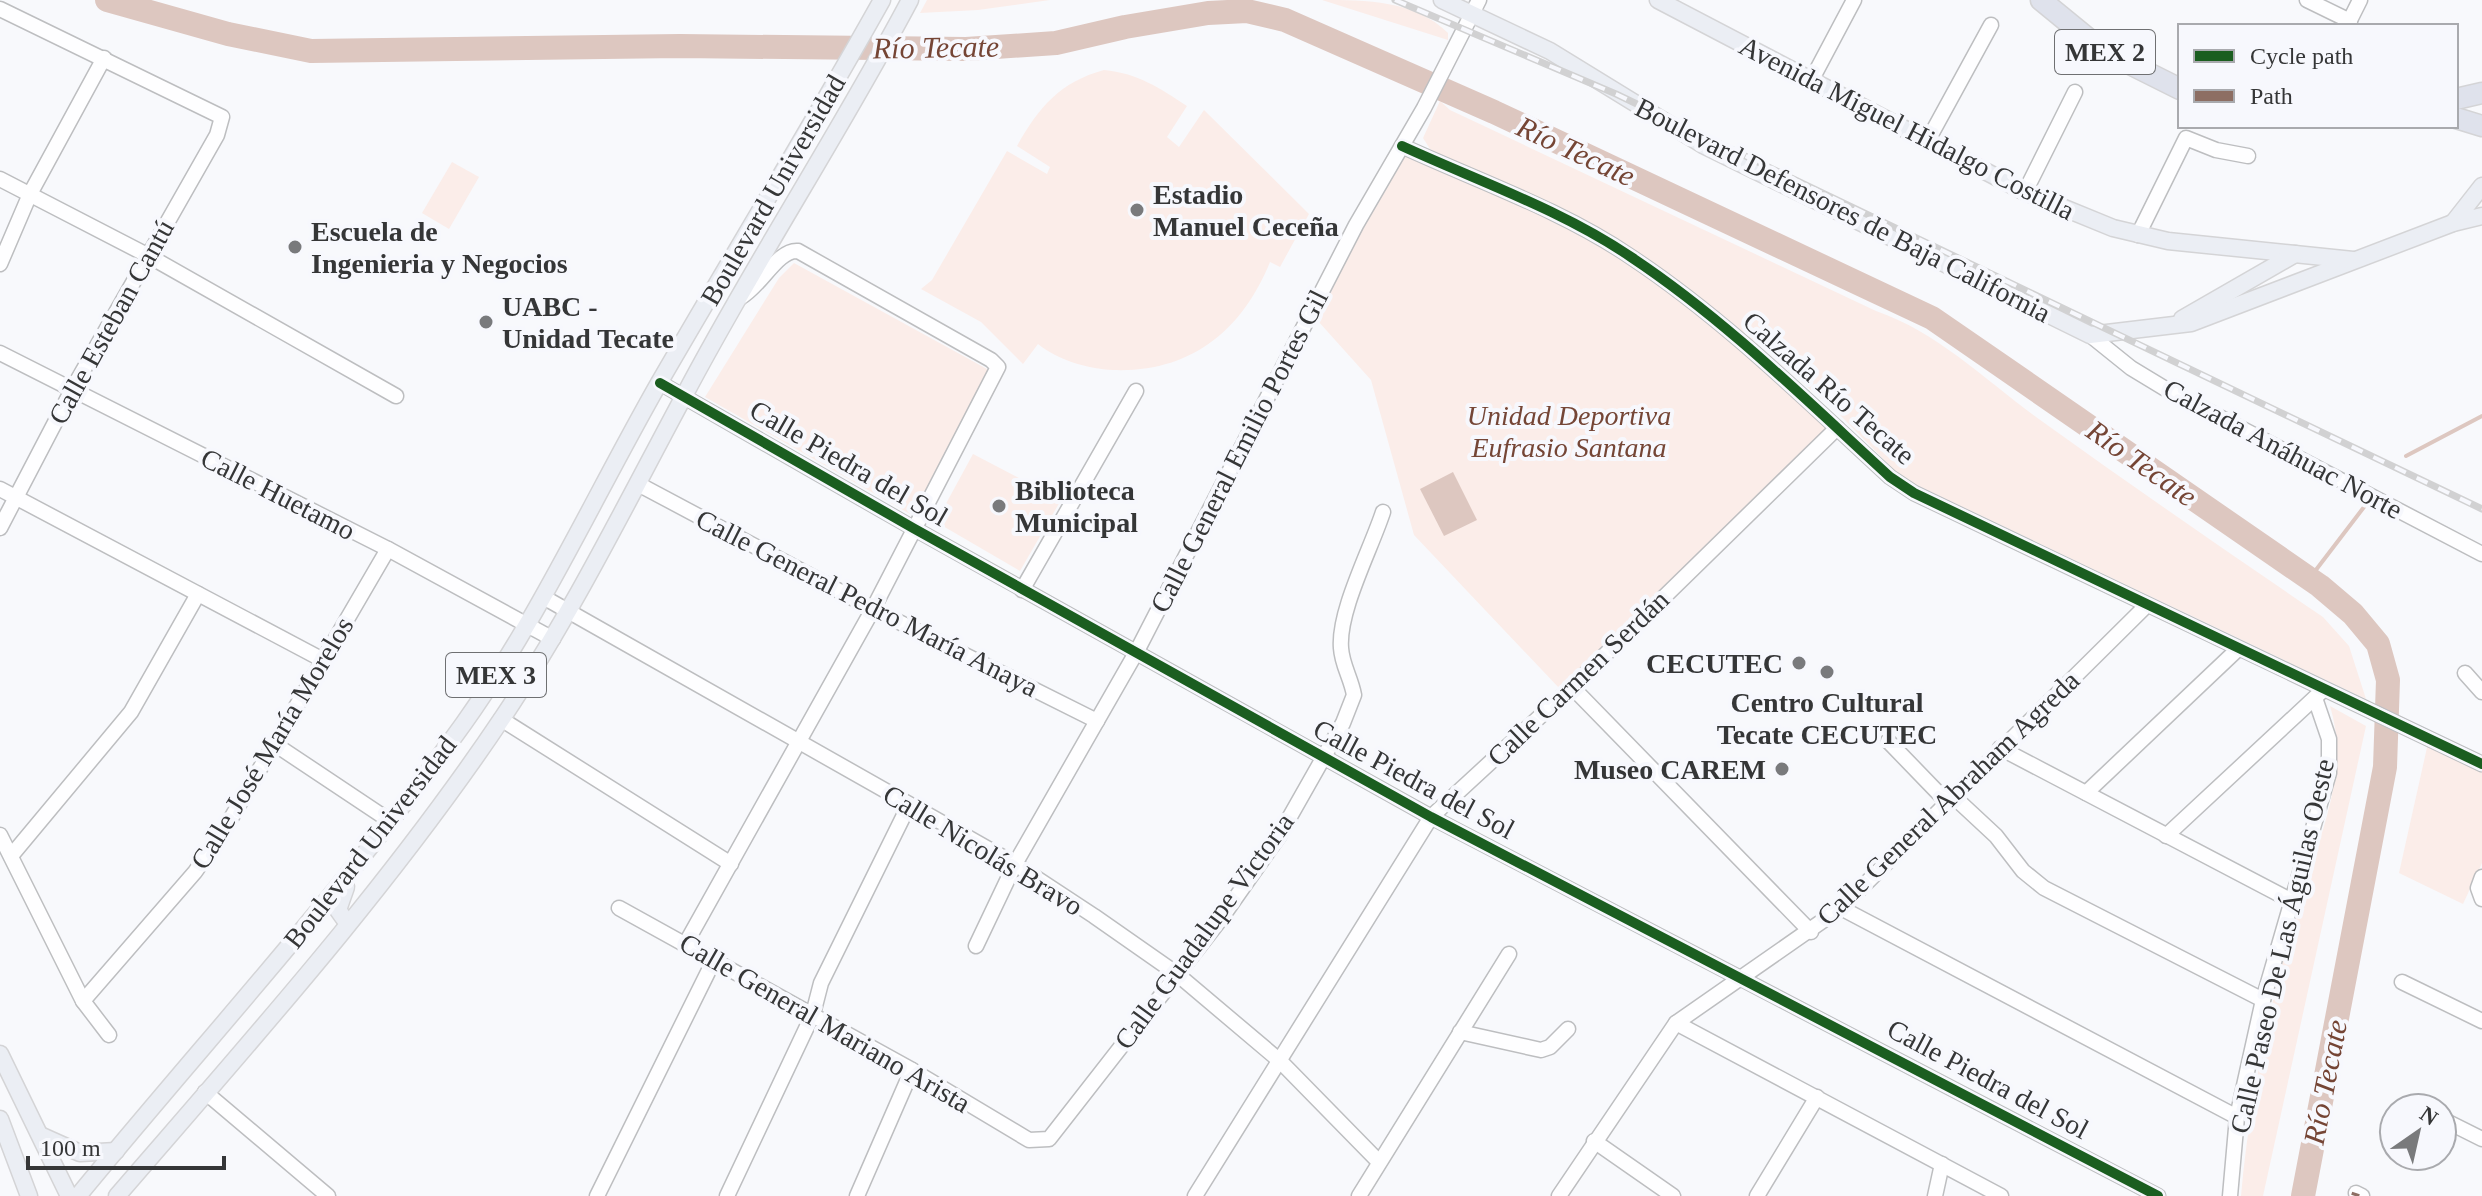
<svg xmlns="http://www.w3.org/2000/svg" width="2482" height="1196" viewBox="0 0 2482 1196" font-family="Georgia,serif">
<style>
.green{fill:#fbede9}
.water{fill:#ddc7c0}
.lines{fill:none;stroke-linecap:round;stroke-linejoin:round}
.stream{stroke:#ddc7c0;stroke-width:4}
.river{stroke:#ddc7c0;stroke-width:24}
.minor-casing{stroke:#bdbec0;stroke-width:17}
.major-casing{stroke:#d4d4d6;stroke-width:19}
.highway-casing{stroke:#d4d4d6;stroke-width:23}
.minor{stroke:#fefeff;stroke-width:14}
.major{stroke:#ebeef4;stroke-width:16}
.highway{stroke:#dfe2ec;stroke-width:20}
.rail-casing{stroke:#d1d1d2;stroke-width:7}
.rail{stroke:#f7f8fd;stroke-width:4;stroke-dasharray:12;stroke-linecap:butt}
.quiet{stroke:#8d6e63;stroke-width:8;stroke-dasharray:16 8;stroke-linecap:butt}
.cycleway-casing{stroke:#f7f8fd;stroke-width:15}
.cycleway{stroke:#1b5e20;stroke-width:10}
.poi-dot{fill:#797a7c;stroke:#f7f8fd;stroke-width:3}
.labels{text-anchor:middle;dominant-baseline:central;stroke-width:8;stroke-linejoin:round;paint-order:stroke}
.shield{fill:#f7f8fd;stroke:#6f7072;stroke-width:2}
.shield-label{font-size:26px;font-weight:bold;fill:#353637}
.street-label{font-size:28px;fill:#353637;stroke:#f7f8fd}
.poi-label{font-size:28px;font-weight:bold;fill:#353637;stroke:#f7f8fd;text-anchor:start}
.park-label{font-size:28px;font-style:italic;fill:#754636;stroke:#f7f8fd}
.water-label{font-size:30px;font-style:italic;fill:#754535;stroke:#f7f8fd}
</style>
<rect width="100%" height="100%" fill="#f8f9fc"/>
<g class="green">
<path d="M927 0H1050L978 10 920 13Z"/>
<path d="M1322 0C1366 0 1414 0 1448 33V40Z"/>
<path d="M1104 70C1137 73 1160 88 1187 106L1167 137 1179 147 1204 110 1309 214 1280 267 1270 262C1242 331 1190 373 1113 370 1088 369 1058 360 1038 344L1023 364 981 322 921 289 932 280 1007 151 1047 174 1050 167 1017 146C1039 107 1060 82 1104 70Z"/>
<path d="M1440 101 1450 110 1876 311C1940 333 1988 383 2043 422 2135 488 2229 553 2323 617L2349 646 2366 699 1902 478 1839 414 1724 316 1634 253 1430 149 1423 138Z"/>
<path d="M1409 141 1644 262 1831 426 1560 689 1414 535 1371 380 1318 321 1360 228Z"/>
<path d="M452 162 479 177 449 229 422 213Z"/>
<path d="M794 263 987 369 988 375 917 510 910 514 705 397 779 278Z"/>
<path d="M973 454 1061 500 1020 571 936 522Z"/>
<path d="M2330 706 2366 726 2263 1196H2241C2249 1105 2268 1013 2292 925 2311 855 2353 779 2330 706Z"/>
<path d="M2428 743 2482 770V863L2463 904 2399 873Z"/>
</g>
<path class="water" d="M1453 472 1477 520 1444 536 1420 489Z"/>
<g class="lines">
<g class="stream">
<path d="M2406 456 2482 416"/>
<path d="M2309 579 2364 507"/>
</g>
<path class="river" d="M107 0 228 34 311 51 680 46 966 49 1056 43 1125 27 1208 13 1247 11 1285 20 1494 112 1932 318 2320 586 2353 614 2378 644 2388 680 2385 767 2303 1196"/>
<defs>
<g id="minor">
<path d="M2307 0 2350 21"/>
<path d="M0 9 222 117 217 135 72 390 0 528"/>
<path d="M2347 26 2360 0"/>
<path d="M1811 81 1854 0"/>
<path d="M1927 142 1991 25"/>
<path d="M1402 146C1478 181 1562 210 1631 257 1726 320 1807 401 1890 477L1914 493 2482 764"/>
<path d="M0 179 147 255 396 396"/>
<path d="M2025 192 2075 92"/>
<path d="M2138 235 2186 138 2216 150 2248 156"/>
<path d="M0 264 30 194 104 58"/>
<path d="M2090 335 2131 368 2164 388 2482 554"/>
<path d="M0 353 388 549 553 639"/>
<path d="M660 383 913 528 1431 817 2158 1196"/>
<path d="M638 484 873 609 1097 721"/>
<path d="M0 489 323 660"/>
<path d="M1022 590 1136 391"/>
<path d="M545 598 1015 864 1094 916 1177 974 1280 1061 1379 1162"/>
<path d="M2465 673 2482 692"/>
<path d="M1572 687 1811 932"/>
<path d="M501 719 731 864"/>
<path d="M1888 741 1947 802"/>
<path d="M273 743 390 821"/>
<path d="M2000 748 2290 900"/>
<path d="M2086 793 2238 649"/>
<path d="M1953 796 1996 836 2023 871 2044 888 2263 1000"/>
<path d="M0 835 83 1001 109 1035"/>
<path d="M2166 836 2321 692"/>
<path d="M11 856 131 712 198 594"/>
<path d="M2482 877 2478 888 2482 899"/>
<path d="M619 908 912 1070 1029 1140 1049 1139 1220 920 1279 836 1343 723 1354 695C1351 678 1342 665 1341 648 1338 611 1371 549 1383 512"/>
<path d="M1841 908 2237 1117"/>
<path d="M686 943 873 609 998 367 991 360 798 251C778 249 761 286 741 297"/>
<path d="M976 946 1015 864 1137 651 1356 225 1424 108 1479 0"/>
<path d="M2402 982 2482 1021"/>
<path d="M83 1001 195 872 223 832 388 549"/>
<path d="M1676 1023 2001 1196"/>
<path d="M1460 1032 1541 1050 1550 1047 1568 1029"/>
<path d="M205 1092 328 1196"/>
<path d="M2418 1107 2421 1108"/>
<path d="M2442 1119 2482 1139"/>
<path d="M1594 1141 1673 1196"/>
<path d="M2356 1193 2362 1196"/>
<path d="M597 1196 715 958"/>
<path d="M727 1196 813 1014 821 983 909 805"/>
<path d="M857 1196 912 1070"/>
<path d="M1195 1196 1431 817 1572 687 1837 428"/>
<path d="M1359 1196 1509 954"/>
<path d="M1559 1196 1676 1023 1841 908 2146 606"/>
<path d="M1757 1196 1817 1097"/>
<path d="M1935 1196 1942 1164"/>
<path d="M2230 1196 2237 1117 2263 1000 2329 773V739L2315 698"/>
</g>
<g id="major">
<path d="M1442 0 1550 51 1703 145 2090 335 2191 323 2453 223 2482 216"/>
<path d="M1658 0 2025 192 2113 228 2168 241 2353 260"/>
<path d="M2453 223 2482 186"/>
<path d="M2182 319 2295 254"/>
<path d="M346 887 338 910 348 924"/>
<path d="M0 1054 69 1196"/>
<path d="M0 1119 29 1196"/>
<path d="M42 1136 80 1153 116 1151"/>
<path d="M78 1196C207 1039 345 889 464 723 540 616 594 497 659 383 733 255 810 129 882 0"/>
<path d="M117 1196C250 1042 389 887 503 717 571 615 626 504 684 396 755 261 839 134 910 0"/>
</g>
<g id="highway">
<path d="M2041 0 2102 50 2180 89"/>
<path d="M2456 99 2482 93"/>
<path d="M2456 118 2482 126"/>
</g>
</defs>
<use href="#minor" class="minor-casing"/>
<use href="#major" class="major-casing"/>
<use href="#highway" class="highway-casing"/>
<use href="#minor" class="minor"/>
<use href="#major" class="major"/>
<use href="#highway" class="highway"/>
<defs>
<path id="rail" d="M1395 0 1616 94 2482 509"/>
</defs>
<use href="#rail" class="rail-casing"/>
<use href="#rail" class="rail"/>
<path class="quiet" d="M2355 1196 2356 1193"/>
<defs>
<g id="cycleway">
<path d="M1402 146C1478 181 1562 210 1631 257 1726 320 1807 401 1890 477L1914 493 2482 764"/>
<path d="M660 383 913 528 1431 817 2158 1196"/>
</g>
</defs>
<use href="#cycleway" class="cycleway-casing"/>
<use href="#cycleway" class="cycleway"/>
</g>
<g class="poi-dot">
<circle cx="1137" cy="210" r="8"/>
<circle cx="295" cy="247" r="8"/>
<circle cx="486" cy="322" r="8"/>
<circle cx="999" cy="506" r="8"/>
<circle cx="1799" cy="663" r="8"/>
<circle cx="1827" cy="672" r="8"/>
<circle cx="1782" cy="769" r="8"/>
</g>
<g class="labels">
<g class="shield">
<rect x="2055" y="30" width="100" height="44" rx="6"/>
<rect x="446" y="653" width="100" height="44" rx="6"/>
</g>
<g class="shield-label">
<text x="2105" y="52">MEX 2</text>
<text x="496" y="675">MEX 3</text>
</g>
<g class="street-label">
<text transform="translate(1907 128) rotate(27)">Avenida Miguel Hidalgo Costilla</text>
<text transform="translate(773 190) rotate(-60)">Boulevard Universidad</text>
<text transform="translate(1843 210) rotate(27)">Boulevard Defensores de Baja California</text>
<text transform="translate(111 322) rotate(-61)">Calle Esteban Cantú</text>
<text transform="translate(1829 388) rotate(41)">Calzada Río Tecate</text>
<text transform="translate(2283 449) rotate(28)">Calzada Anáhuac Norte</text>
<text transform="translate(1239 451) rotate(-63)">Calle General Emilio Portes Gil</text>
<text transform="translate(849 463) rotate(30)">Calle Piedra del Sol</text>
<text transform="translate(278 494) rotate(27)">Calle Huetamo</text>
<text transform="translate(867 603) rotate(27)">Calle General Pedro María Anaya</text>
<text transform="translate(1578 678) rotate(-44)">Calle Carmen Serdán</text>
<text transform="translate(272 743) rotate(-59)">Calle José María Morelos</text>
<text transform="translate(1414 779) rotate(28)">Calle Piedra del Sol</text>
<text transform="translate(1948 798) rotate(-44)">Calle General Abraham Agreda</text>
<text transform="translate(370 842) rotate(-52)">Boulevard Universidad</text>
<text transform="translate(983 850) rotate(31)">Calle Nicolás Bravo</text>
<text transform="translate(1204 931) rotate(-54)">Calle Guadalupe Victoria</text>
<text transform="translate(2282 946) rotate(-77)">Calle Paseo De Las Águilas Oeste</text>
<text transform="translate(825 1023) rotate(30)">Calle General Mariano Arista</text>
<text transform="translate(1988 1079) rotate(28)">Calle Piedra del Sol</text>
</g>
<g class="poi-label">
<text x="1153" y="194">Estadio<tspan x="1153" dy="32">Manuel Ceceña</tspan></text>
<text x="311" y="231">Escuela de<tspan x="311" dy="32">Ingenieria y Negocios</tspan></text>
<text x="502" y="306">UABC -<tspan x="502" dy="32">Unidad Tecate</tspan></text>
<text x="1015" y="490">Biblioteca<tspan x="1015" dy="32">Municipal</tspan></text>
<text x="1783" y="663" text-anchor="end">CECUTEC</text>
<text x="1827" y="702" text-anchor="middle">Centro Cultural<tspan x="1827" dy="32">Tecate CECUTEC</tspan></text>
<text x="1766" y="769" text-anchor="end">Museo CAREM</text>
</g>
<g class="park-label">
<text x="1569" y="415">Unidad Deportiva<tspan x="1569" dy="32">Eufrasio Santana</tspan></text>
</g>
<g class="water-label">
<text transform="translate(936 47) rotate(-1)">Río Tecate</text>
<text transform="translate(1576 151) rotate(25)">Río Tecate</text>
<text transform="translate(2142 463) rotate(35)">Río Tecate</text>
<text transform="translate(2325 1082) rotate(-79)">Río Tecate</text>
</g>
</g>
<rect x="2178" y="24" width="280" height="104" fill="#f7f8fd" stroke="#a9aaae" stroke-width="2"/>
<rect x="2194" y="50" width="40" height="12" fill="#1b5e20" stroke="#a9aaae" stroke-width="2"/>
<text x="2250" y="64" font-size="24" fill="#353637">Cycle path</text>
<rect x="2194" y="90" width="40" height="12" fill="#8d6e63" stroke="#a9aaae" stroke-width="2"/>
<text x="2250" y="104" font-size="24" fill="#353637">Path</text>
<g transform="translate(2418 1132) rotate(34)"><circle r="38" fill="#f7f8fd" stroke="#a9aaae" stroke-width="2"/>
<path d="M0-6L14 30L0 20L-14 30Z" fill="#797a7c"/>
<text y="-12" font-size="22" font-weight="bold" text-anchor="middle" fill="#353637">N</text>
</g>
<path d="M28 1156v12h196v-12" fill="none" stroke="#353637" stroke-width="4"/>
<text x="40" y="1156" font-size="24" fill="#353637" stroke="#f7f8fd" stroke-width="6" paint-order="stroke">100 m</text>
</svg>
